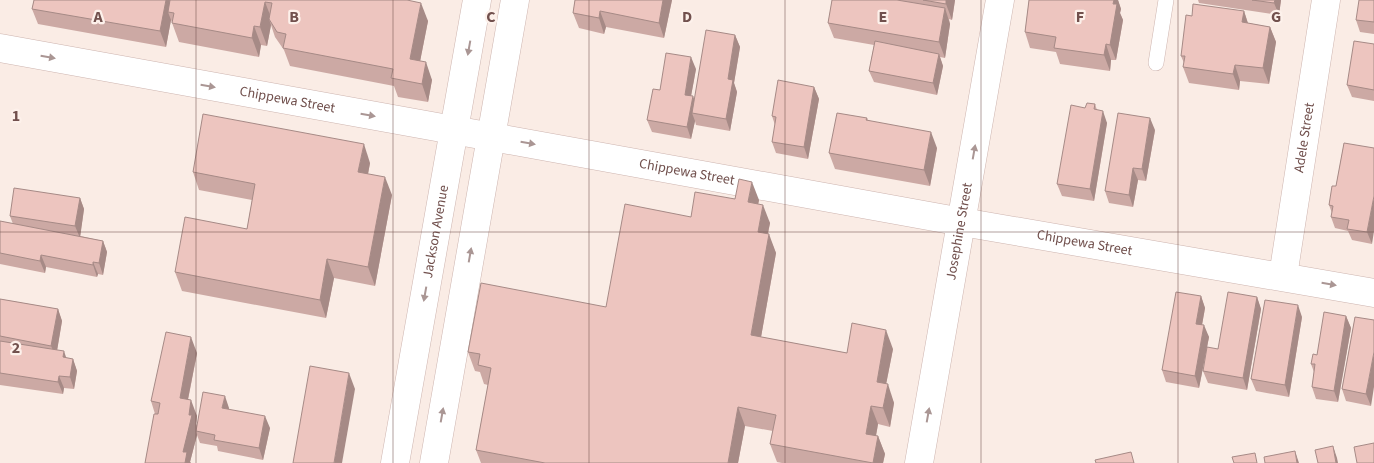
<svg xmlns="http://www.w3.org/2000/svg" width="1374" height="463" viewBox="0 0 1374 463" font-family="'Source Sans 3',sans-serif">
<style>
.lines{fill:none;stroke-linecap:round;stroke-linejoin:round}
.service-casing{stroke:#cdb4af;stroke-width:16}
.minor-casing{stroke:#cdb4af;stroke-width:29}
.tertiary-casing{stroke:#cdb4af;stroke-width:29}
.service{stroke:#fff;stroke-width:15}
.minor{stroke:#fff;stroke-width:28}
.tertiary{stroke:#fff;stroke-width:28}
.wall{fill:#cca9a4}
.shaded-wall{fill:#a68a86}
.building{fill:#edc5bf;stroke:#a68a86}
.oneway{fill:#aa9694}
.grid{fill:none;stroke:#71504d;stroke-width:1;stroke-opacity:0.55}
.labels{text-anchor:middle;dominant-baseline:central;stroke-width:4.5;stroke-linejoin:round;paint-order:stroke}
.street-label{font-size:14px;fill:#71504d;stroke:#fdf1eb}
.grid-label{font-size:16px;text-anchor:middle;font-weight:bold;fill:#71504d;stroke:#fdf1eb;stroke-width:4.5;stroke-linejoin:round;paint-order:stroke}
</style>
<rect width="100%" height="100%" fill="#faece5"/>
<g class="lines">
<defs>
<path id="service" d="M1156 63 1166 0"/>
<g id="minor">
<path id="s1" d="M0 48 962 222 1374 293"/>
<path id="s2" d="M1283 276 1326 0"/>
<path id="s3" d="M919 463 1000 0"/>
</g>
<g id="tertiary">
<path id="s4" d="M395 463 477 0"/>
<path d="M434 463 515 0"/>
</g>
</defs>
<use href="#service" class="service-casing"/>
<use href="#minor" class="minor-casing"/>
<use href="#tertiary" class="tertiary-casing"/>
<use href="#service" class="service"/>
<use href="#minor" class="minor"/>
<use href="#tertiary" class="tertiary"/>
</g>
<g class="wall">
<path d="M34 0H407L428 21 420 61 432 80 428 102 398 97 394 86 290 66 284 50 275 37 271 25 267 46 261 45 259 57 179 42 171 20 166 47 38 24 32 9Z"/>
<path d="M575 0H672L664 38 606 27 604 34 579 28 573 13Z"/>
<path d="M832 0H955L952 20 949 19 950 24 945 58 940 57 943 66 937 95 874 82 869 71 874 45 834 38 828 23Z"/>
<path d="M1029 0H1118L1121 9 1120 13 1123 20 1116 60H1111L1110 71 1060 64 1056 52 1030 48 1025 32Z"/>
<path d="M1198 0H1281L1279 15 1199 3Z"/>
<path d="M1374 0V34L1360 32 1356 20Z"/>
<path d="M1244 11 1248 23 1270 27 1276 42 1269 84 1240 81 1239 90 1189 83 1183 67 1184 63 1181 56 1192 16Z"/>
<path d="M735 35 740 47 734 83 737 92 730 131 696 125 695 121 691 139 652 132 647 120 660 90 696 69 691 96H693L694 100Z"/>
<path d="M1374 44V101L1352 97 1347 85Z"/>
<path d="M814 87 819 99 808 159 776 153 772 142 775 125 772 116Z"/>
<path d="M1095 104 1097 110 1107 123 1094 201 1062 196 1057 184 1085 108Z"/>
<path d="M867 118 868 120 937 148 930 186 835 169 829 153Z"/>
<path d="M1155 130 1146 181 1138 180 1133 207 1109 203 1105 191Z"/>
<path d="M1344 143 1372 244 1352 240 1348 231 1335 228 1331 217 1332 213 1329 205 1336 186Z"/>
<path d="M370 163 368 174 392 195 375 286 334 278 326 318 182 291 175 272 247 229 252 200 199 190 193 172Z"/>
<path d="M80 198 84 209 80 236 103 241 107 252 103 275 98 274 97 277 46 267 45 273 0 264V221L13 224 10 216Z"/>
<path d="M735 199 759 200 758 204 770 223 768 234 776 253 761 337 847 353 893 349 886 384 894 403 890 427 878 424 876 436H878L885 454 883 463H782L777 462 770 444 773 431 745 426 738 463H481L476 450 488 385 484 384 480 372 475 371 468 352 606 307 691 217Z"/>
<path d="M1201 296 1205 308 1202 325 1209 337 1199 388 1166 382 1162 370Z"/>
<path d="M1257 297 1261 309 1247 390 1208 383 1203 371 1218 349Z"/>
<path d="M0 299 58 309 62 321 57 350 66 358 73 359 77 371 74 389 64 388 63 394 0 385Z"/>
<path d="M1346 316 1351 328 1338 402 1316 399 1312 387 1314 372 1311 364Z"/>
<path d="M1302 317 1289 397 1256 391 1251 379Z"/>
<path d="M1355 317 1371 406 1346 401 1342 389Z"/>
<path d="M197 353 188 400 197 416 196 424 197 427 229 408V409L270 428 263 460 218 451 217 446 200 443 197 435 190 462 191 463H145L155 414 151 401Z"/>
</g>
<g class="shaded-wall">
<path d="M166 0H174L168 12 171 20 166 47 160 31Z"/>
<path d="M663 0H672L664 38 659 23Z"/>
<path d="M946 0H955L952 20 946 4Z"/>
<path d="M1114 0H1118L1121 9 1120 13 1123 20 1116 60 1110 45Z"/>
<path d="M1275 0H1281L1279 15 1274 3Z"/>
<path d="M265 2 272 20 269 19 271 25 267 46 260 27Z"/>
<path d="M421 3 428 21 417 77 410 59Z"/>
<path d="M945 8 950 24 945 58 939 42Z"/>
<path d="M600 11 606 27 604 34 599 18Z"/>
<path d="M1244 11 1249 27 1242 22Z"/>
<path d="M254 26 261 45 259 57 252 38Z"/>
<path d="M1270 27 1276 42 1269 84 1263 68Z"/>
<path d="M735 35 740 47 734 83 737 92 730 131 726 119 728 79Z"/>
<path d="M1106 44 1111 60 1110 71 1104 55Z"/>
<path d="M939 54 943 66 937 95 933 83Z"/>
<path d="M691 57 696 69 689 107 685 95Z"/>
<path d="M426 62 432 80 428 102 422 84Z"/>
<path d="M1235 65 1240 81 1239 90 1233 74Z"/>
<path d="M814 87 819 99 808 159 804 147Z"/>
<path d="M693 96 697 108 692 113 695 121 691 139 687 127Z"/>
<path d="M1103 111 1107 123 1094 201 1090 189Z"/>
<path d="M1150 118 1155 130 1146 181 1142 169Z"/>
<path d="M931 132 937 148 930 186 924 170Z"/>
<path d="M364 144 370 163 365 190 358 172Z"/>
<path d="M1133 168 1138 180 1133 207 1129 195Z"/>
<path d="M385 177 392 195 375 286 368 267Z"/>
<path d="M752 182 759 200 755 220 748 202Z"/>
<path d="M1374 196V231L1372 244 1367 232Z"/>
<path d="M80 198 84 209 80 238 75 226Z"/>
<path d="M763 205 770 223 764 251 758 232Z"/>
<path d="M769 234 776 253 758 354 751 335Z"/>
<path d="M103 241 107 252 103 275 99 263Z"/>
<path d="M41 255 46 267 45 273 40 261Z"/>
<path d="M327 259 334 278 326 318 320 300Z"/>
<path d="M93 262 98 274 97 277 93 265Z"/>
<path d="M1201 296 1205 308 1200 336 1196 324Z"/>
<path d="M1257 297 1261 309 1247 390 1243 378Z"/>
<path d="M1298 305 1302 317 1289 397 1285 385Z"/>
<path d="M58 309 62 321 56 357 51 346Z"/>
<path d="M1346 316 1351 328 1338 402 1334 391Z"/>
<path d="M1204 325 1209 337 1199 388 1195 376Z"/>
<path d="M886 330 893 349 883 400 877 382Z"/>
<path d="M191 337 197 353 185 414 180 398Z"/>
<path d="M64 351 68 363 63 357Z"/>
<path d="M1374 352V387L1371 406 1366 394Z"/>
<path d="M73 359 77 371 74 389 70 377Z"/>
<path d="M349 373 355 389 342 463H334Z"/>
<path d="M59 376 64 388 63 394 58 382Z"/>
<path d="M888 384 894 403 890 427 883 408Z"/>
<path d="M225 396 229 408 226 420 222 408Z"/>
<path d="M191 400 197 416 196 424 198 431H196L197 435 190 462 191 463H185L183 452Z"/>
<path d="M871 406 878 424 873 452 866 434Z"/>
<path d="M738 407 745 426 738 463H728Z"/>
<path d="M265 416 270 428 263 460 259 448Z"/>
<path d="M878 436 885 454 883 463H873Z"/>
<path d="M1333 446 1337 458 1338 463H1336Z"/>
<path d="M1295 451 1299 463H1297Z"/>
</g>
<g class="building">
<path d="M34 0H166L160 31 32 9Z"/>
<path d="M170 0H407L421 3 410 59 426 62 422 84 391 78 393 69 283 48 286 34 277 32 269 19 272 3 265 2 260 27 254 26 252 38 172 23 174 13 168 12Z"/>
<path d="M575 0H663L659 23 600 11 599 18 573 13Z"/>
<path d="M832 0H897L945 8 939 42 828 23Z"/>
<path d="M923 0H946V4Z"/>
<path d="M1029 0H1114L1113 4H1117L1110 45 1106 44 1104 55 1054 48 1056 37 1025 32Z"/>
<path d="M1252 0H1275L1274 3Z"/>
<path d="M1359 0H1374V22L1356 20Z"/>
<path d="M1193 4 1244 11 1242 22 1270 27 1263 68 1235 65 1233 74 1183 67 1185 56H1181L1186 15 1192 16Z"/>
<path d="M706 30 735 35 728 79 733 80 726 119 692 113Z"/>
<path d="M875 41 939 54 933 83 869 71Z"/>
<path d="M1354 41 1374 44V90L1347 85Z"/>
<path d="M666 53 691 57 685 95 693 96 687 127 647 120 653 89 660 90Z"/>
<path d="M778 80 814 87 804 147 772 142 776 117 772 116Z"/>
<path d="M1087 103 1095 104 1094 109 1103 111 1090 189 1057 184 1071 105 1085 108Z"/>
<path d="M837 113 867 118 866 120 931 132 924 170 829 153Z"/>
<path d="M1118 113 1150 118 1142 169 1133 168 1129 195 1105 191Z"/>
<path d="M203 114 364 144 358 172 385 177 368 267 327 259 320 300 175 272 185 217 247 229 255 184 193 172Z"/>
<path d="M1344 143 1374 148V196L1367 232 1347 229 1349 220 1331 217 1333 206 1329 205 1332 186H1336Z"/>
<path d="M739 179 752 182 748 202 763 205 758 232 769 234 751 335 847 353 852 323 886 330 877 382 888 384 883 408 871 406 866 434 878 436 873 463 770 444 776 415 738 407 728 463H545L476 450 491 368 478 365 480 354 468 352 481 283 606 307 625 204 691 217 695 192 735 199Z"/>
<path d="M14 188 80 198 75 226 10 216Z"/>
<path d="M0 221 103 241 99 263 93 262V265L41 255 40 261 0 253Z"/>
<path d="M1176 292 1201 296 1196 324 1204 325 1195 376 1162 370Z"/>
<path d="M1228 292 1257 297 1243 378 1203 371 1207 347 1218 349Z"/>
<path d="M0 299 58 309 51 346 0 336Z"/>
<path d="M1265 300 1298 305 1285 385 1251 379Z"/>
<path d="M1324 312 1346 316 1334 391 1312 387 1315 364H1311L1313 354 1317 355Z"/>
<path d="M1355 317 1374 320V352L1366 394 1342 389Z"/>
<path d="M166 332 191 337 180 398 191 400 189 415H192L183 452H187L185 463H145L154 414H158L160 403 151 401Z"/>
<path d="M0 341 64 351 63 357 73 359 70 377 59 376 58 382 0 373Z"/>
<path d="M310 366 349 373 334 463H293Z"/>
<path d="M203 392 225 396 222 408 265 416 259 448 214 440 215 435 196 431Z"/>
<path d="M1374 443V463H1357L1354 447Z"/>
<path d="M1333 446 1336 463H1318L1315 450Z"/>
<path d="M1295 451 1297 463H1265L1264 457Z"/>
<path d="M1131 452 1134 463H1096L1095 460Z"/>
<path d="M1255 453 1257 463H1234L1232 457Z"/>
</g>
<defs><path id="oneway-solid" d="M-6-.8H1V-3.2L6.5 0L1 3.2V.8H-6Z" transform="scale(1.25)"/></defs>
<g class="oneway">
<use href="#oneway-solid" transform="translate(469 48) rotate(100)"/>
<use href="#oneway-solid" transform="translate(48 57) rotate(10)"/>
<use href="#oneway-solid" transform="translate(208 86) rotate(10)"/>
<use href="#oneway-solid" transform="translate(368 115) rotate(10)"/>
<use href="#oneway-solid" transform="translate(528 143) rotate(10)"/>
<use href="#oneway-solid" transform="translate(974 152) rotate(-80)"/>
<use href="#oneway-solid" transform="translate(470 255) rotate(-80)"/>
<use href="#oneway-solid" transform="translate(1329 284) rotate(10)"/>
<use href="#oneway-solid" transform="translate(425 294) rotate(100)"/>
<use href="#oneway-solid" transform="translate(442 415) rotate(-80)"/>
<use href="#oneway-solid" transform="translate(928 415) rotate(-80)"/>
</g>
<path class="grid" d="M196 0V463M393 0V463M589 0V463M785 0V463M981 0V463M1178 0V463M0 232H1374"/>
<g class="labels">
<g class="street-label">
<text stroke="none"><textPath href="#s1" startOffset="292">Chippewa Street</textPath></text>
<text stroke="none"><textPath href="#s2" startOffset="140">Adele Street</textPath></text>
<text stroke="none"><textPath href="#s1" startOffset="698">Chippewa Street</textPath></text>
<text stroke="none"><textPath href="#s4" startOffset="235">Jackson Avenue</textPath></text>
<text stroke="none"><textPath href="#s3" startOffset="235">Josephine Street</textPath></text>
<text stroke="none"><textPath href="#s1" startOffset="1102">Chippewa Street</textPath></text>
</g>
</g>
<g class="grid-label">
<text x="98" y="22">A</text>
<text x="294" y="22">B</text>
<text x="491" y="22">C</text>
<text x="687" y="22">D</text>
<text x="883" y="22">E</text>
<text x="1080" y="22">F</text>
<text x="1276" y="22">G</text>
<text x="16" y="121">1</text>
<text x="16" y="353">2</text>
</g>
</svg>
